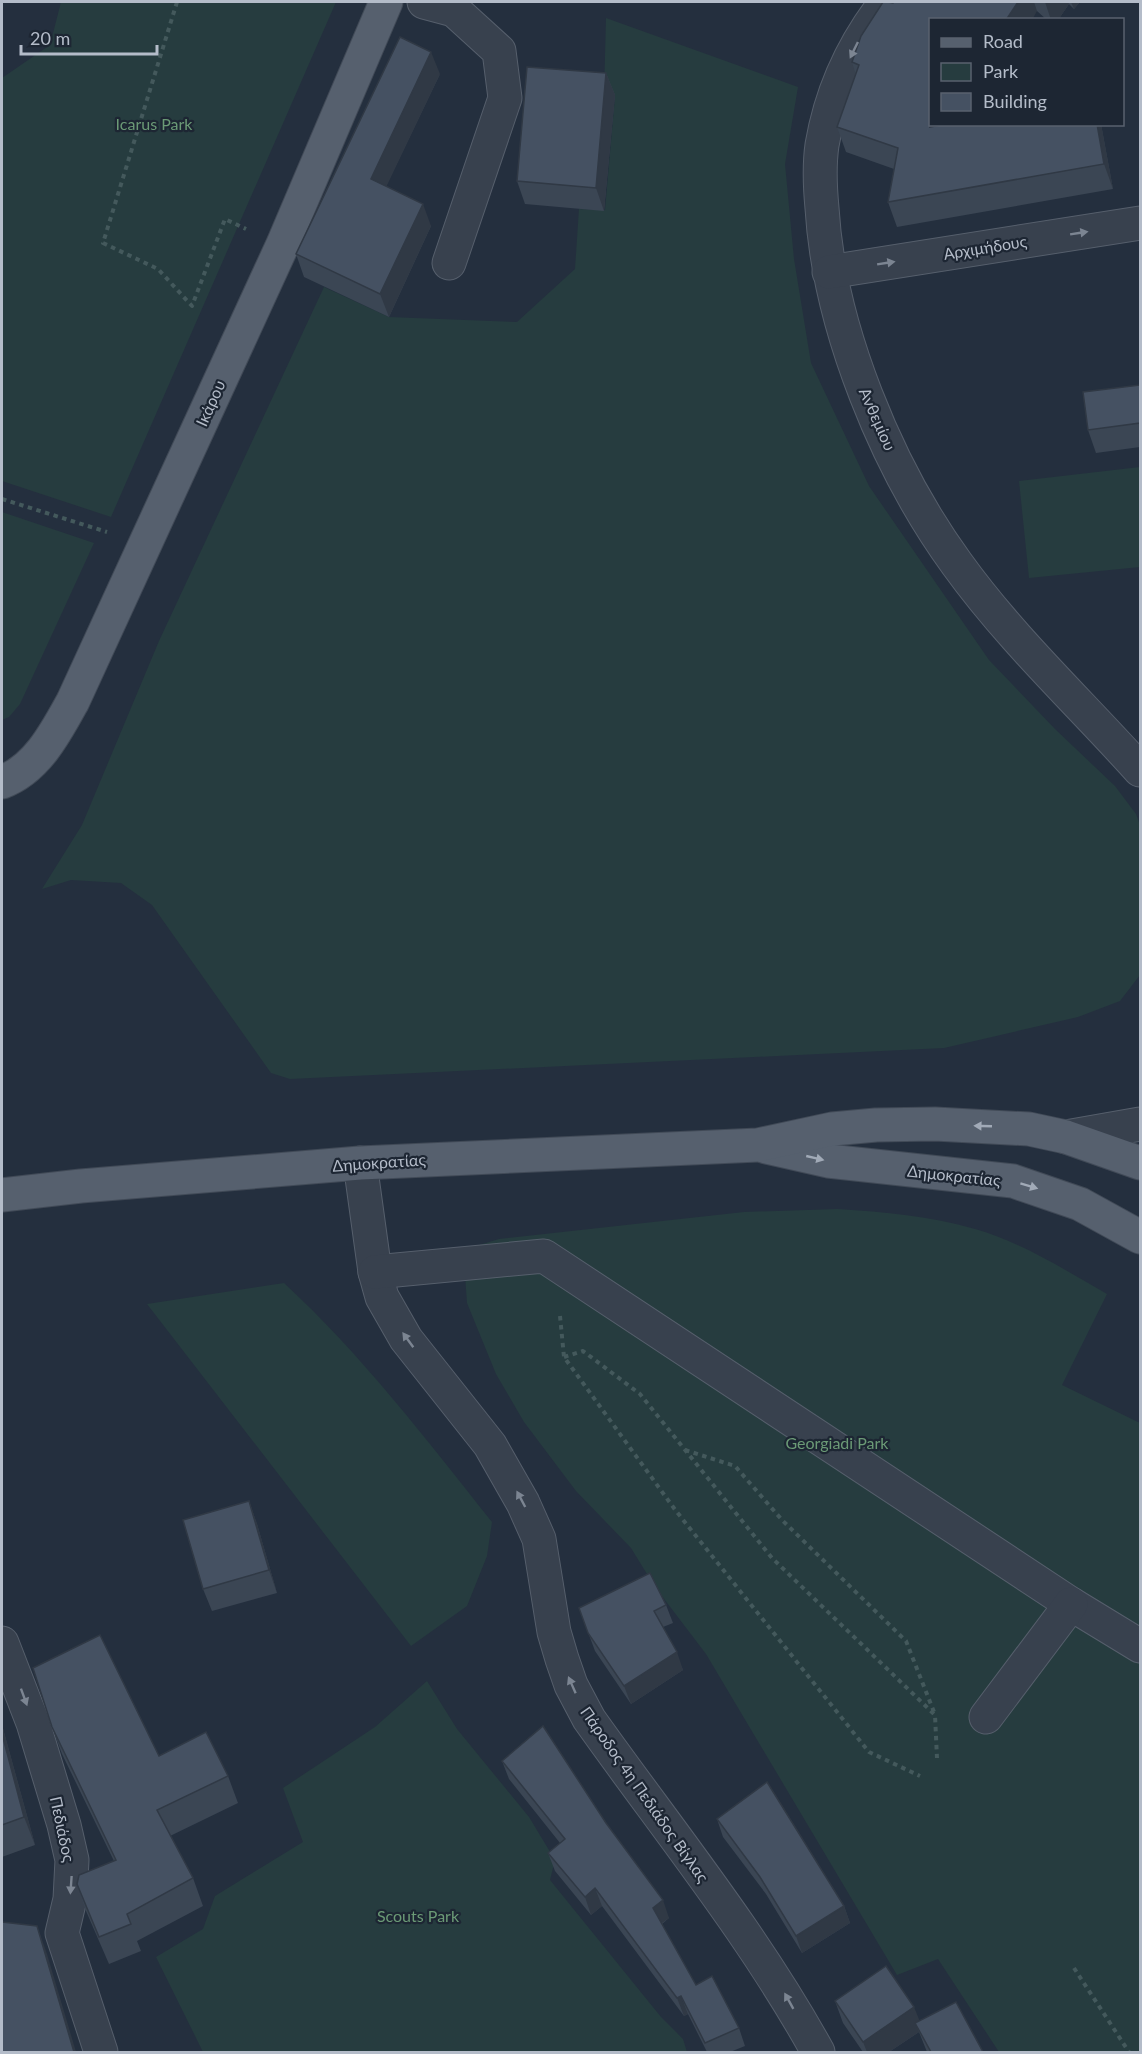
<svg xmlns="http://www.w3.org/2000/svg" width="1142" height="2054" viewBox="0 0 1142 2054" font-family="Lato,sans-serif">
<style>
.green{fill:#263c3f}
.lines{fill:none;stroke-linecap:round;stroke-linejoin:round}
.minor-casing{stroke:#565f6c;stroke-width:35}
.major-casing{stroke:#414a57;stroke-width:35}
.path{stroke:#44595c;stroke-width:4;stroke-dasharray:4.5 4.5;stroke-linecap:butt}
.minor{stroke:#38414e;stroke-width:33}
.major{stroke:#56606e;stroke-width:33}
.wall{fill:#3b4654}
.shaded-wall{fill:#303945}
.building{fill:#455162;stroke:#303945;stroke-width:1.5}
.oneway{fill:#7c8592}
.oneway2{fill:#a1aab7}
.labels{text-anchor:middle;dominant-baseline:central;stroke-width:4.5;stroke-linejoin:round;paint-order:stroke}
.park-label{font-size:16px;fill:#6b9a76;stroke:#1d2633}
.street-label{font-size:16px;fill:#b4bcc9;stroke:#1d2633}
</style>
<rect width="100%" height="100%" fill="#242f3e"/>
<g class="green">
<path d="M61 2H336L111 517 2 481V78L50 45Z"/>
<path d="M606 18 798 87 785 164 794 259 811 363 869 486 989 660 1055 729 1115 786 1136 814 1140 825V975L1120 1001 1078 1017 944 1048 290 1079 271 1073 152 905 121 883 71 880 42 889 82 825 159 641 324 287 389 317 517 322 575 269 579 209 605 210 615 96 604 94Z"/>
<path d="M1140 467V567L1029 578 1019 481Z"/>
<path d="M2 512 94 543 20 704 9 717 2 720Z"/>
<path d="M838 1209C884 1212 930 1216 975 1229 1021 1242 1065 1270 1107 1294L1062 1385 1140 1423V2052H999L938 1959 897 1975 706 1654 655 1587 631 1548 576 1491 524 1422 496 1374 467 1303 465 1275 469 1253 476 1246 499 1239 744 1212Z"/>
<path d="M284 1283C362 1355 426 1439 492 1522L487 1556 467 1606 411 1646 147 1304Z"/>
<path d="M427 1681 457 1729 529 1817 555 1860 550 1880 661 2017 683 2039 687 2052H203L156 1957 203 1929 215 1896 303 1842 283 1788 375 1727Z"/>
</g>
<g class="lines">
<defs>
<g id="minor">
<path d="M424 2 454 10 499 51 505 98 449 263"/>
<path d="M886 2C853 44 831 92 822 145 819 166 820 187 822 208 829 327 887 468 957 564 1011 639 1079 702 1140 770"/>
<path d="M829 272 1140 223"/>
<path d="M1066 1137 1140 1124"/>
<path d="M360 1163 375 1272 382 1297 406 1339 490 1445 523 1503 539 1539 554 1632 562 1659 571 1685 589 1719C667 1829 753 1934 818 2052"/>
<path d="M375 1272 544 1256 1071 1604 1140 1646"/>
<path d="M2 1643 33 1723 64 1825 72 1860 70 1899 62 1933 101 2052"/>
<path d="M986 1717 1071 1604"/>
</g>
<g id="major">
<path d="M2 782C37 769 56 732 73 701L283 244 386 2"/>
<path d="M766 1147 828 1161 1013 1181 1080 1204 1140 1237"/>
<path d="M2 1195 81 1186 360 1163 758 1145 832 1129 876 1125 935 1124 1029 1129 1066 1137 1140 1163"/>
</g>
</defs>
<use href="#minor" class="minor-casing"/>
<use href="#major" class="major-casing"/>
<g class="path">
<path d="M177 2 103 243 158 269 192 306 225 219 246 229"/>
<path d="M2 499 107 532"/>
<path d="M560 1316 564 1357 676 1511 869 1752 920 1776"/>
<path d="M564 1357 583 1351 640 1394 772 1558 935 1715 937 1758"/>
<path d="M685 1450 735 1466 782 1520 906 1641 934 1712"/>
<path d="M1074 1968 1129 2052"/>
</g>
<use href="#minor" class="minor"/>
<use href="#major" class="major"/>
</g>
<g class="wall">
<path d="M894 2H1080L1074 9 1069 4 1058 20H1047L1037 11 930 20V124H1101L1113 189 897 227 888 202 894 169 846 152 837 127 856 75 852 62Z"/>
<path d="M606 73 615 95 604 211 525 204 517 181Z"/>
<path d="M440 74 386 186 431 226 389 317 304 277 296 254Z"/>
<path d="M1140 385V447L1096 453 1088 430Z"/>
<path d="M249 1501 257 1524 277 1593 212 1611 203 1589Z"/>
<path d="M666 1605 673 1623 663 1627 683 1670 631 1704 595 1651 579 1608Z"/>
<path d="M2 1725 35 1845 2 1857Z"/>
<path d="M52 1727 159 1756 228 1776 238 1803 170 1836 193 1878 203 1906 137 1941 141 1951 109 1964 86 1911 77 1884 114 1861 62 1754Z"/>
<path d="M502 1761 606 1823 669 1918 662 1924 696 1985 739 2028 745 2046 730 2052H707L688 2014 684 2016 602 1906 591 1915 555 1871 548 1853 560 1843 509 1779Z"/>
<path d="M717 1819 844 1906 850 1923 802 1953 766 1894 723 1837Z"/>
<path d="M835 2001 919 2021 983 2052H927L919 2032 889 2052H863L843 2023Z"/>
</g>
<g class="shaded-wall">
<path d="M1018 2H1034L1037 11 1032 20H1006Z"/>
<path d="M1045 2H1068L1069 4 1058 20H1051Z"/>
<path d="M1071 2H1080L1074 9Z"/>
<path d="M431 52 440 74 379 202 371 179Z"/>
<path d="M606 73 615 95 604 211 596 188Z"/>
<path d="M931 124H949L930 127Z"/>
<path d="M1097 124H1101L1113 189 1104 164Z"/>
<path d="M423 204 431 226 389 317 380 294Z"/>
<path d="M249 1501 257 1524 277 1593 269 1570Z"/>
<path d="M677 1652 683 1670 631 1704 624 1686Z"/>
<path d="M2 1725 35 1845 24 1817 2 1734Z"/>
<path d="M595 1888 602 1906 591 1915 585 1897Z"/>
<path d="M663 1900 669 1918 659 1925 653 1908Z"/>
<path d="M844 1906 850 1923 802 1953 796 1936Z"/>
<path d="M37 1926 47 1954 76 2052H74Z"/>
<path d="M681 1996 688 2014 684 2016 677 1998Z"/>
<path d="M914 2007 923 2029 915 2023 919 2032 889 2052H867L863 2042Z"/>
</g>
<g class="building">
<path d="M883 2H888L893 3 894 2H1018L1006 20H930L931 124 930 127 946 124H1097L1104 164 888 202 898 148 837 127 859 65 852 62 861 36Z"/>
<path d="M400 37 431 52 371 179 423 204 380 294 296 254Z"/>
<path d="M527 67 606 73 596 188 517 181Z"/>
<path d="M1140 385V423L1088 430 1083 392Z"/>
<path d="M249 1501 269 1570 203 1589 183 1520Z"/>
<path d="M650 1573 666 1605 654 1611 677 1652 624 1686 588 1633 579 1608Z"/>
<path d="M100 1635 159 1756 206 1732 228 1776 157 1810 193 1878 127 1914 131 1924 99 1937 77 1884 79 1875 116 1860 52 1727 33 1668Z"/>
<path d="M543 1726 606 1823 663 1900 653 1908 696 1985 712 1976 739 2028 705 2043 681 1996 677 1998 595 1888 585 1897 548 1853 565 1839 502 1761Z"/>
<path d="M2 1734 24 1817 2 1825Z"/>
<path d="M767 1782 844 1906 796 1936 760 1877 717 1819Z"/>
<path d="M2 1922 37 1926 74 2052H2Z"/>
<path d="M886 1966 914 2007 863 2042 835 2001Z"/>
<path d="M956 2002 983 2052H931L915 2023Z"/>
</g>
<defs><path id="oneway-solid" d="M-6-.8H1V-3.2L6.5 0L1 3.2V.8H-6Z" transform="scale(1.5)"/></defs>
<g class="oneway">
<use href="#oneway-solid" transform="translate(854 50) rotate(116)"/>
<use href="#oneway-solid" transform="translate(1079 233) rotate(-9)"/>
<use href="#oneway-solid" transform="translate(886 263) rotate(-9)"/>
<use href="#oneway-solid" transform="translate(408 1340) rotate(-126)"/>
<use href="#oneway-solid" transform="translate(521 1499) rotate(-118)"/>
<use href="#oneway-solid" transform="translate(572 1685) rotate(-114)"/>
<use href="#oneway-solid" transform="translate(24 1697) rotate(70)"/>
<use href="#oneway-solid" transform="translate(71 1885) rotate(94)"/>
<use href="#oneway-solid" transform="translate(789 2001) rotate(-119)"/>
</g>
<g class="oneway2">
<use href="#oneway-solid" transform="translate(983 1126) rotate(-178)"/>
<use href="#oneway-solid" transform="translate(815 1158) rotate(13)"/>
<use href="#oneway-solid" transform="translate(1029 1186) rotate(17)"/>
</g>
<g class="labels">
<g class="park-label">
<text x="154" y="123">Icarus Park</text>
<text x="837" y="1442">Georgiadi Park</text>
<text x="418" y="1915">Scouts Park</text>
</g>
<g class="street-label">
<text transform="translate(985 247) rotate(-9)">Αρχιμήδους</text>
<text transform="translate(210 403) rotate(-66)">Ικάρου</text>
<text transform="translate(878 419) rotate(66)">Ανθεμίου</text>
<text transform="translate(379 1162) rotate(-4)">Δημοκρατίας</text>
<text transform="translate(954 1175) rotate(6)">Δημοκρατίας</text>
<text transform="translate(645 1794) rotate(55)">Πάροδος 4η Πεδιάδος Βίγλας</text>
<text transform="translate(63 1829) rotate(78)">Πεδιάδος</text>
</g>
</g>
<rect width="1142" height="2054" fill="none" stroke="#b4bcc9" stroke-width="6"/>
<rect x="929" y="18" width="195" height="108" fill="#1d2633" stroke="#59626f" stroke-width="1.5"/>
<rect x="941" y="38" width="30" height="9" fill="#56606e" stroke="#59626f" stroke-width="1.5"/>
<text x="983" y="48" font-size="18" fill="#b4bcc9">Road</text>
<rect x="941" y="63" width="30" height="18" fill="#263c3f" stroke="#59626f" stroke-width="1.5"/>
<text x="983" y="78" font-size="18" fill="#b4bcc9">Park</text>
<rect x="941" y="93" width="30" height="18" fill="#455162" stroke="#59626f" stroke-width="1.5"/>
<text x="983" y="108" font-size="18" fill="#b4bcc9">Building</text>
<path d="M21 45v9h136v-9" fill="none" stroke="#b4bcc9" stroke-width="3"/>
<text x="30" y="45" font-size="18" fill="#b4bcc9" stroke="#1d2633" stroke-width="4.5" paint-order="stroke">20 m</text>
</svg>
